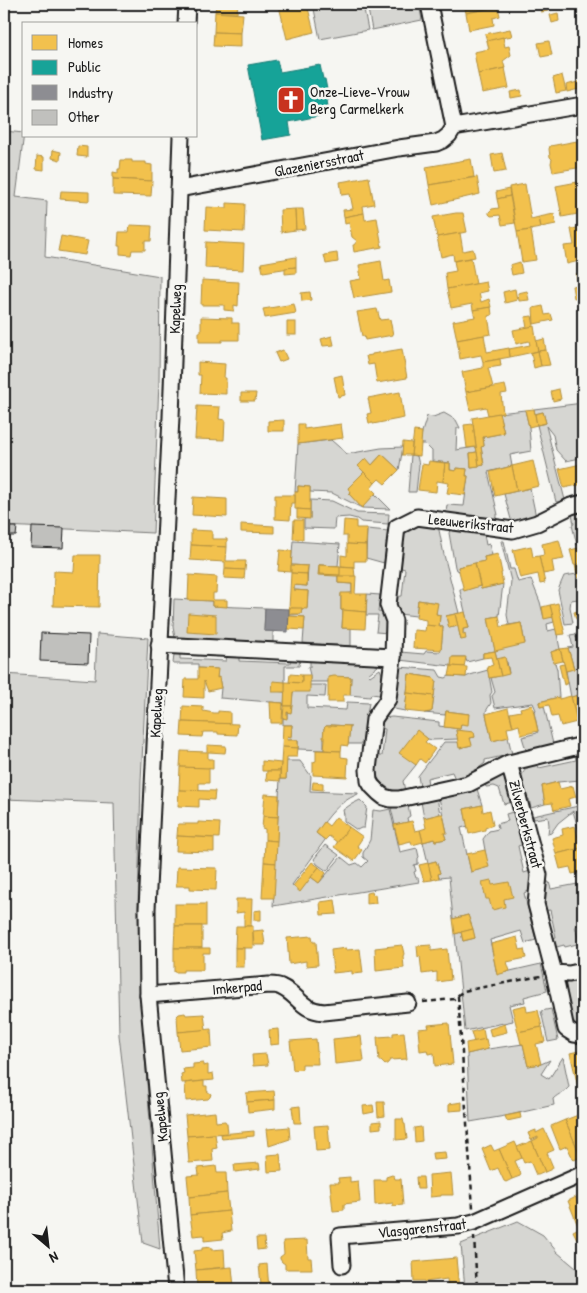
<svg xmlns="http://www.w3.org/2000/svg" width="587" height="1293" viewBox="0 0 587 1293" font-family="'Patrick Hand',sans-serif">
<style>
.green{fill:#d6d6d2;stroke:#797977}
.homes{fill:#f2c14e;stroke:#b2903f}
.public{fill:#17a398;stroke:#187a73}
.industry{fill:#8d8d92;stroke:#6b6b6f}
.building{fill:#c0c0bd;stroke:#1c1c1c}
.lines{fill:none;stroke-linecap:round;stroke-linejoin:round}
.minor-casing{stroke:#1c1c1c;stroke-width:19}
.path{stroke:#1c1c1c;stroke-width:2.5;stroke-dasharray:5 4;stroke-linecap:butt}
.minor{stroke:#f6f6f2;stroke-width:15}
.labels{text-anchor:middle;dominant-baseline:central;stroke-width:5;stroke-linejoin:round;paint-order:stroke}
.poi-label{font-size:15px;fill:#1c1c1c;stroke:#f6f6f2;text-anchor:start}
.street-label{font-size:15px;fill:#1c1c1c;stroke:#f6f6f2}
</style>
<rect width="100%" height="100%" fill="#f6f6f2"/>
<filter id="ink" filterUnits="userSpaceOnUse"><feTurbulence type="fractalNoise" baseFrequency=".02" numOctaves="2"/><feDisplacementMap in="SourceGraphic" scale="10" xChannelSelector="R" yChannelSelector="G"/><feConvolveMatrix kernelMatrix="1 2 1 2 8 2 1 2 1" color-interpolation-filters="sRGB"/></filter>
<g filter="url(#ink)">
<g class="green">
<path d="M313 4H336L337 5 345 4H363L368 30 320 39Z"/>
<path d="M367 4H419L422 20 372 30Z"/>
<path d="M4 131 24 133 16 197 47 201 45 257 160 276 159 381 153 533 4 526Z"/>
<path d="M583 403V454L580 458 566 461 556 450 553 435 546 426 565 500 556 502 537 425 546 423 543 412 535 414 534 409Z"/>
<path d="M525 410 529 427 531 451 510 455 512 466 488 472 498 515H496V518L446 513 447 505 464 506 468 476H466L467 469 456 468V471L450 470V463L432 461V451L425 444H420L422 432 427 416 433 417 444 413 456 420 460 428H457L456 450 476 447 477 452 470 453 471 467 484 465 481 447 484 446 483 437 504 433 499 413Z"/>
<path d="M331 440 347 454 381 448 403 447 399 470 382 454 372 465 365 459 358 466 364 472 348 488 351 492 349 494 362 507 375 494 390 509 362 508 332 493 310 492V487L298 486V492H295L298 444Z"/>
<path d="M411 455 417 456 419 465 416 492H408Z"/>
<path d="M530 488 536 517 512 523 504 494Z"/>
<path d="M310 500 332 501 357 513 389 514 388 524 361 522 357 519 349 517 335 518 334 529 304 528V519L310 518Z"/>
<path d="M575 512H579L581 516H583V544L577 545 572 525 574 524 572 515Z"/>
<path d="M416 523 437 526 439 530 444 555 459 613 446 616 449 628 458 626 461 640 465 634 463 635V629L469 628 460 591V589H463L464 590 480 586 481 589 503 584 499 616 488 618 495 650 525 643 521 623 509 625 507 615 511 581 501 541H504L510 569H514L518 582 531 579 540 602 544 618 553 617 554 622 547 624 548 631 556 629 560 649 551 652 557 669 559 697 539 702 540 707 544 706 553 744 526 750 522 737 537 733 538 731 534 712 536 710 533 703 495 708 492 696 495 692 491 678 509 673 507 662 497 659 495 651 483 653V658L467 662 465 657H453L451 666 399 660 400 652 424 654 426 651 440 652 441 650 443 627H439L440 615 436 614 437 603 418 600 416 616 399 614 394 597 402 596 405 569 398 567 404 531Z"/>
<path d="M457 527 484 534 486 545 489 544 492 555 484 557 485 561 458 567 459 571 456 570 455 567 449 533 450 530Z"/>
<path d="M367 529 388 531 384 563 366 558Z"/>
<path d="M293 541 340 544 338 566 319 565 338 576V583L352 584V593L341 594V610H343L342 628H351V646L303 643 305 617 289 616V614H301L302 608H307L308 591 294 590V585L307 586 308 566 291 565Z"/>
<path d="M577 574 578 578 583 577V602H579L578 599 571 600 570 607 573 623 565 624 558 590 564 576Z"/>
<path d="M367 594 380 595 378 612 386 613 388 633 376 632 378 615H366Z"/>
<path d="M174 599 212 601V606L265 608 264 631H273V642L175 638 173 627Z"/>
<path d="M97 634 148 638 141 781 138 906 140 993 160 1249 143 1243 119 1035 114 803 4 799V674L95 680Z"/>
<path d="M576 634V638L583 636V685L582 686 583 694 571 697 566 671 574 668 568 648 573 647 570 635Z"/>
<path d="M177 653H180V659L226 661 227 655 239 656V661L290 663 291 658H300L299 666H285V682L273 691 285 692 284 706 283 703 220 698 221 688 219 678H217V669L198 668V664H173L174 654Z"/>
<path d="M310 658 373 662 378 666 368 674 370 676 380 669 382 674 380 695 371 694 370 697 350 695 351 677H329L328 682H310V675L308 667H310Z"/>
<path d="M399 667 437 670 441 677 446 678 449 676 466 677 470 675 488 670 492 692 490 695 491 703 486 711V714L492 741 508 737 512 754 485 760V763L470 775 455 779 452 772 427 778 428 785 420 787 418 776 444 742H458L460 748 471 745 470 738 475 737 456 730 458 739 432 740 428 739 417 731 416 765 403 781 405 791C393 793 379 785 376 773 374 768 375 761 376 756H382L385 729 379 728 380 723 383 718 392 717 439 722V726L460 729 461 724 469 714 446 711 445 715 424 713 430 712 432 711 436 680 434 678 409 674 405 711 394 709Z"/>
<path d="M310 685H326L325 697 307 696V708L346 710 347 702 369 703 362 744H348L350 726 331 725V726H326L324 728V750L298 749V740H287L288 736H291L292 725H283V718H287V712H291L293 692Z"/>
<path d="M583 752V796L580 780 558 782 542 786 545 804 531 808 529 799H525C521 781 516 771 537 763L539 768 576 760 575 754Z"/>
<path d="M286 761H300L311 776 310 791 358 793V794C337 803 330 815 316 833L325 840 292 885 300 891 311 877 319 883 341 857 351 865 357 863 362 867 368 861 363 857V853L370 840 373 810 381 811 390 809 400 852 417 848 419 857 418 858V864L414 865 416 871 414 872 416 878H418L419 882 273 906 280 779H286Z"/>
<path d="M501 776 506 780 514 802 504 804 499 788 494 786 486 787 484 782Z"/>
<path d="M477 789 482 805 464 809 468 826 461 828 471 872 488 867 483 839 489 831 498 829 497 824 508 821 506 814 516 811 524 844 518 846 524 873 530 871 529 891 524 893 536 940 525 943 521 931 490 940 497 974 541 964 547 991 524 997 525 1002 509 1005 513 1021 465 1031 455 934 461 932 463 941 475 938 468 915 453 919 449 877 439 878 438 874 440 873 436 861 428 863 423 842 434 839 435 841 446 839 444 833 447 832 439 798Z"/>
<path d="M437 798 440 814 424 818 421 802Z"/>
<path d="M360 800 367 807 364 828H361L357 830 344 821V815L343 810 350 805Z"/>
<path d="M408 805 410 816 407 818 408 822 395 825 391 808Z"/>
<path d="M583 805V831L579 832 573 811 558 823 551 833 548 834 549 825 548 817 534 819 533 816Z"/>
<path d="M325 845 339 855 327 871 317 864 314 859Z"/>
<path d="M549 882 551 889 583 883V923L575 926 579 942 577 944 565 947 564 945 553 948 550 939 556 937 550 910 544 911 541 900 542 883Z"/>
<path d="M583 978V1029H580L571 1024 563 987 569 981Z"/>
<path d="M551 1009 558 1040 548 1042 541 1011Z"/>
<path d="M523 1044 528 1066 541 1064 550 1060 541 1074 549 1079 563 1057 569 1087C564 1093 559 1093 553 1099L554 1105 505 1116 470 1122 467 1054 488 1049Z"/>
<path d="M518 1221 543 1235 557 1252 583 1274V1289H465L461 1244Z"/>
</g>
<g class="homes">
<path d="M216 4H238L237 13 215 12Z"/>
<path d="M290 4H307L314 32 287 39 279 6Z"/>
<path d="M464 4H493L494 7 466 13Z"/>
<path d="M539 4H547L548 11 541 12Z"/>
<path d="M498 7 500 16 493 18 494 25 469 30 466 13Z"/>
<path d="M215 12 243 14 241 33 214 32Z"/>
<path d="M558 13 559 21 552 23 550 15Z"/>
<path d="M510 29 512 36 487 41 485 34Z"/>
<path d="M214 32 241 33V47L213 46Z"/>
<path d="M503 37 505 47 509 46 511 55 503 61 505 68 478 74 474 52 489 49 487 41Z"/>
<path d="M549 41 552 55 541 57 538 43Z"/>
<path d="M505 68 509 88 482 93 478 74Z"/>
<path d="M562 75 566 91 556 93 553 78Z"/>
<path d="M582 81 583 88 567 92 566 85Z"/>
<path d="M521 90 522 96 511 98 510 92Z"/>
<path d="M577 141 580 157H583V167L553 172 551 163 552 159 550 157 549 149 550 146Z"/>
<path d="M78 146 87 147V157L77 156Z"/>
<path d="M53 150 61 152 60 160 52 158Z"/>
<path d="M502 153 506 171 494 173 491 155Z"/>
<path d="M37 156 44 157V170L36 169Z"/>
<path d="M471 159 474 177 429 185 426 167Z"/>
<path d="M121 160H132V162H146V164L152 165V181L113 179V172L118 173V169H120Z"/>
<path d="M369 177 374 204 363 206 364 213 344 217 343 210 353 209 350 194 342 195 340 182Z"/>
<path d="M477 177 480 194 433 205 429 185Z"/>
<path d="M113 179 152 181 151 196 113 195Z"/>
<path d="M583 181V213L562 217 556 186Z"/>
<path d="M525 184 531 219 539 217 541 228 517 232 509 187Z"/>
<path d="M509 189 510 196 497 199 496 192Z"/>
<path d="M61 191 89 192V201L60 199Z"/>
<path d="M510 196 515 223 502 225 500 215 491 216 489 214V212L492 209 499 208 497 199Z"/>
<path d="M227 203 245 204 244 232 205 230 206 207 227 208Z"/>
<path d="M295 209 296 230 281 232 280 210Z"/>
<path d="M295 209H303L305 229 296 230Z"/>
<path d="M364 213 365 220 377 218 382 247 354 252 353 245H354L357 241 352 237 349 223 345 224 344 217Z"/>
<path d="M456 213H463L467 232 437 237 433 217Z"/>
<path d="M554 214 556 224 541 227 539 217Z"/>
<path d="M130 225 152 226 151 241H145V250H132L131 255 120 254V246H118L119 232H129Z"/>
<path d="M583 227V260L567 264 564 246 574 245 571 229Z"/>
<path d="M531 230 536 260 522 262 517 232Z"/>
<path d="M460 233 463 251 473 249 475 257 454 261 453 254 441 257 437 237Z"/>
<path d="M61 236 88 241 85 255 58 251Z"/>
<path d="M206 242 244 244 243 270 205 268Z"/>
<path d="M337 253 338 262 326 264 324 255Z"/>
<path d="M296 257V267L263 272 261 263Z"/>
<path d="M471 258 476 284 447 289 445 273 456 271 454 261Z"/>
<path d="M381 261 384 281 389 280 391 292 354 298 350 281 361 279 359 265Z"/>
<path d="M520 262 522 273 512 275 510 265Z"/>
<path d="M296 267V273L285 274V268Z"/>
<path d="M583 273V306L581 307 580 297 574 298 572 286 578 285 576 274Z"/>
<path d="M202 280 239 282 238 306 234 305V311L224 310V305H201Z"/>
<path d="M486 282 488 291 479 293 481 302 489 299 491 307 473 310 472 304 451 308 447 289Z"/>
<path d="M515 289 517 300 505 303 503 292Z"/>
<path d="M527 291 529 300 519 301 518 293Z"/>
<path d="M310 292 311 300 302 301 301 293Z"/>
<path d="M294 304 296 313 265 318 263 309Z"/>
<path d="M543 306 545 315 551 314 553 320 534 324 533 308Z"/>
<path d="M491 307 492 315 488 316 491 334 457 340 453 321 475 317 473 310Z"/>
<path d="M377 309 380 320 390 319 393 335 365 340 364 336H362L357 312Z"/>
<path d="M532 316 534 326 527 328 525 317Z"/>
<path d="M201 317 232 318V323H239V340H222V342H199V332H201Z"/>
<rect x="287" y="322" width="9" height="13"/>
<path d="M534 326 538 351 510 357 509 349 530 345 529 341 516 344 513 330Z"/>
<path d="M484 335 487 352 509 348 510 357 483 362 481 355 460 359 457 340Z"/>
<path d="M332 336 334 345 323 346 321 339Z"/>
<path d="M544 339 546 350 538 351 536 341Z"/>
<path d="M402 349 407 378 377 383 374 364 368 365 366 356 372 355V354Z"/>
<path d="M283 350 287 359 279 362 275 353Z"/>
<path d="M546 350 550 365 541 366 538 351Z"/>
<path d="M538 351 541 366 534 368 531 353Z"/>
<path d="M500 359 501 366 488 368 493 387 466 392 462 372 483 368V362Z"/>
<path d="M198 362 225 364 224 378H226V394L200 393 201 375H198Z"/>
<path d="M342 375 345 395 338 397 334 377Z"/>
<path d="M505 385 507 393 501 394 503 413 488 415 486 407 470 410 466 392Z"/>
<path d="M559 389 561 399 553 401 551 391Z"/>
<path d="M400 392 404 418 373 424V423H369L367 414 371 413 368 398Z"/>
<path d="M241 393H256L255 401H241Z"/>
<path d="M197 406 220 407 219 419 225 420 224 440 195 439Z"/>
<path d="M534 409 537 425 529 427 525 410Z"/>
<path d="M543 412 546 423 537 425 535 414Z"/>
<path d="M499 413 504 433 483 437 484 446 481 447 484 465 479 466 472 418Z"/>
<path d="M284 420V431H268V421Z"/>
<path d="M298 424H304V429L341 424 343 438 298 444Z"/>
<path d="M473 424 476 447 467 448 464 425Z"/>
<path d="M414 431 422 432 420 456 411 455Z"/>
<path d="M403 442 412 443 411 455H402Z"/>
<path d="M477 452 479 466 471 467 470 453Z"/>
<path d="M382 454 399 470 385 484 379 479 375 483 358 466 366 458 372 465Z"/>
<path d="M429 461 445 463 443 482 437 481 436 492 418 490 422 464 428 465Z"/>
<path d="M533 461 539 486 517 491 512 466Z"/>
<path d="M445 463H450V470L456 471V468L467 469 466 476H468L465 495 447 493 449 483 443 482Z"/>
<path d="M581 464 583 473V484L564 488 559 469Z"/>
<path d="M512 466 517 491 495 496 490 472Z"/>
<path d="M364 472 375 483 371 488 376 493 362 508 349 494 351 492 348 488Z"/>
<path d="M298 486 310 487V510L295 509V492H298Z"/>
<path d="M275 495H295V503H291L290 520 275 519Z"/>
<path d="M193 497 227 499V517L192 515Z"/>
<path d="M297 509 310 510V519L297 518Z"/>
<path d="M294 520H303V539H293Z"/>
<path d="M344 520 356 521V528H367L366 545 347 544V536H343Z"/>
<path d="M241 524 274 526V533L241 532Z"/>
<path d="M191 530 212 531V539H227V547L191 545Z"/>
<path d="M559 540 564 559 552 561 554 572 543 574 539 556 544 555 542 544Z"/>
<path d="M347 544 366 545V561H354V567L341 566V555L347 556Z"/>
<path d="M191 545 227 547 226 561H246L245 570 225 569V562L190 560Z"/>
<path d="M531 546 533 557 539 556 545 583 540 584 538 574 520 578 513 550Z"/>
<path d="M583 547V563L574 565 570 550Z"/>
<path d="M280 550 292 551 291 572 278 571Z"/>
<path d="M498 554 502 573H501L503 584 481 589 475 563 485 561 484 557Z"/>
<path d="M75 555H100L99 607 53 606 54 571 74 572Z"/>
<path d="M475 563 480 586 464 591 458 567Z"/>
<path d="M583 563V577L578 578 575 565Z"/>
<path d="M291 565 308 566 307 574 291 573Z"/>
<path d="M319 565 354 567 355 577 318 575Z"/>
<path d="M319 565 340 566V575L319 574Z"/>
<path d="M225 569 245 570 244 579 224 578Z"/>
<path d="M291 573 307 574V586L294 585V590L308 591 307 609 289 608Z"/>
<path d="M189 575 217 577 216 593H213V600H227V607L212 606V601L188 600Z"/>
<path d="M338 576H356L355 594H367L366 612 341 610V593H352V584L338 583Z"/>
<path d="M418 600 438 603 436 614 440 615 439 627 426 625V620L416 618Z"/>
<path d="M558 603 565 634 557 635 550 605Z"/>
<path d="M550 605 553 617 544 619 542 607Z"/>
<path d="M289 608H302L301 614H289Z"/>
<path d="M343 610 366 612 365 629 342 628Z"/>
<path d="M583 610V617L576 619 574 612Z"/>
<path d="M465 612 469 628 463 629V635L465 634 466 639 461 640 455 614Z"/>
<path d="M188 613 216 615V634L187 632Z"/>
<path d="M455 614 458 626 449 628 446 616Z"/>
<path d="M289 616 305 617 304 630 288 629Z"/>
<path d="M499 616 501 627 521 623 525 644 495 651 488 618Z"/>
<path d="M426 625 443 627 441 650 413 648 414 630 425 631Z"/>
<path d="M568 648 574 669 566 671 560 649Z"/>
<path d="M560 649 563 661 554 663 551 652Z"/>
<path d="M495 651 501 676 489 678 487 667 493 665 491 657 483 658V653Z"/>
<path d="M452 657H466L464 667 451 666Z"/>
<path d="M505 657 509 674 501 676 497 659Z"/>
<path d="M564 664 568 683 564 685 559 665Z"/>
<path d="M451 666 467 667 466 677 449 676Z"/>
<path d="M198 668 218 669 217 678 219 677 221 688 208 691 204 681V698L184 697 185 679H198Z"/>
<path d="M290 674 302 675V683L289 682Z"/>
<path d="M409 674 434 678 436 680 434 696 407 693Z"/>
<path d="M302 675H310V692H293L292 706H284L285 682 302 683Z"/>
<path d="M334 676 351 677 350 695H343V702H328V677Z"/>
<path d="M273 681 285 682V692H272Z"/>
<path d="M582 690H583V721L577 722 571 697 583 694Z"/>
<path d="M407 693 434 696 432 711 430 712 424 713 405 711Z"/>
<path d="M571 696 577 722 561 726 558 716 552 717 549 705 540 707 539 702 559 697V699Z"/>
<path d="M270 702 283 703 282 723H271Z"/>
<path d="M532 705 538 731 521 735 519 725 513 727 510 713 521 711 520 708Z"/>
<path d="M183 706 203 707V711L214 713H218V711L230 712V724L182 722Z"/>
<path d="M284 706H292L291 713 287 712V719L283 718Z"/>
<path d="M508 708 513 727 507 728 509 737 492 741 486 714Z"/>
<path d="M446 711 469 714 468 725 461 724 460 729 444 727Z"/>
<path d="M182 722 238 724 237 735 218 734V732H203L202 737 181 736Z"/>
<path d="M283 725H292L291 737 288 736 287 740H298V748L282 747Z"/>
<path d="M331 725 350 726 348 746 342 745 341 751 324 750 325 738H323L324 728 326 726H331Z"/>
<path d="M417 730 428 739 425 742 435 749 425 763 420 759 416 765 399 753Z"/>
<path d="M456 730 474 732 475 737 470 738 472 745 459 748Z"/>
<path d="M207 745 226 746 225 753 208 752V759H213V769L180 767 181 751 207 752Z"/>
<path d="M282 747 298 748 297 757H287L286 779H280Z"/>
<path d="M316 750 341 751V757L348 758 347 777 313 775V762L316 761Z"/>
<path d="M262 761 281 763 280 771H262Z"/>
<path d="M180 767 209 768V783H199V791L179 790Z"/>
<path d="M267 771H280V781L266 780Z"/>
<path d="M313 782 323 783V790L312 789Z"/>
<path d="M558 782 560 789 573 786 576 797 568 799 570 806 554 810 552 803 545 804 542 786Z"/>
<path d="M179 790 215 791 214 800 199 799V807L178 806Z"/>
<path d="M265 794 279 795 278 817 263 816Z"/>
<path d="M482 805 483 812 490 810 493 825 485 828V830L469 834 464 809Z"/>
<path d="M440 814H443L447 833H444L446 839 435 841 434 839 423 842 420 830 426 828 424 818Z"/>
<path d="M263 816 278 817 277 841 265 840V829L262 828Z"/>
<path d="M336 817 349 827 338 843 329 836 325 840 316 833 324 822 329 826Z"/>
<path d="M412 821 415 831 420 830 423 842 412 845 411 841 399 844 394 825Z"/>
<path d="M198 822 220 823 219 838 177 836 178 824H198Z"/>
<path d="M575 826 578 837 579 836 581 848 556 854 552 838 563 835 562 829Z"/>
<path d="M349 827 363 837 357 846 362 850 354 861 334 847Z"/>
<path d="M177 836 214 838V852L176 851Z"/>
<path d="M265 840 277 841 276 863 264 862Z"/>
<path d="M581 848 583 859V872L572 874 570 867 560 869 556 854Z"/>
<path d="M485 850 489 867 471 872 467 854Z"/>
<path d="M436 861 440 873 438 874 439 878 432 880 428 863Z"/>
<path d="M264 862 276 863 274 898H262Z"/>
<path d="M312 862 319 867 300 892 293 886Z"/>
<path d="M428 863 432 880 424 881 419 865Z"/>
<path d="M177 867 217 868 216 890 190 889V886H176Z"/>
<path d="M319 867 326 873 319 883 311 877Z"/>
<path d="M491 880 492 885 509 882 513 897 504 899 505 907 492 910 489 899H486L482 882Z"/>
<path d="M372 892 373 895 375 894 376 903 366 904V893Z"/>
<path d="M236 899H252L251 926H244V912L236 913Z"/>
<path d="M335 900 337 914 321 915 320 902Z"/>
<rect x="175" y="904" width="31" height="22"/>
<path d="M261 910V920H254V911Z"/>
<path d="M468 915 473 929 455 934 453 919Z"/>
<path d="M175 926H202V948H174Z"/>
<path d="M236 926H253V948H235Z"/>
<path d="M473 929 475 938 463 941 461 932Z"/>
<path d="M263 930 265 945H254L253 931Z"/>
<path d="M312 936 313 942H316L318 965 306 966V961L289 964 287 938Z"/>
<path d="M517 937 520 950 524 949 526 958 507 962 510 971 497 975 491 944Z"/>
<path d="M402 945 404 954 403 956 404 968 376 971 375 948Z"/>
<path d="M431 945V951L447 949 449 970H450L451 980 437 982V972L422 974 420 956 418 957 417 946Z"/>
<path d="M174 948H210V953H203V970H183V972H174Z"/>
<rect x="235" y="948" width="9" height="19"/>
<path d="M346 948V950L360 949 363 973 352 974V971L333 973 331 950Z"/>
<path d="M526 1005 527 1012 538 1010 542 1027 518 1032 512 1008Z"/>
<path d="M185 1013 186 1015 204 1014 206 1030 178 1032 177 1016 179 1014Z"/>
<path d="M449 1023 453 1064 435 1066 434 1053 428 1054 427 1050 420 1051 418 1029 429 1028 428 1025Z"/>
<path d="M505 1024 507 1032 491 1036 489 1029Z"/>
<path d="M542 1027 545 1042 536 1044 541 1064 528 1066 523 1044H521L518 1032Z"/>
<path d="M211 1029 212 1047 180 1050 178 1032Z"/>
<path d="M278 1029 279 1044 270 1045 269 1030Z"/>
<path d="M483 1029 485 1040 474 1042 471 1032Z"/>
<path d="M404 1032 407 1059 390 1060 388 1063 385 1065 381 1061H379L377 1037 393 1036V1033Z"/>
<path d="M361 1036 364 1061 335 1064 333 1039Z"/>
<path d="M316 1039 318 1064H302V1069L293 1070 290 1041Z"/>
<path d="M486 1039 488 1049 467 1054 466 1043Z"/>
<path d="M583 1050V1098L581 1099 570 1053Z"/>
<path d="M266 1054 268 1065 253 1066 252 1055Z"/>
<path d="M203 1063V1066L208 1065V1074L213 1073 214 1080 182 1083 181 1074 184 1073 183 1069 193 1068V1064Z"/>
<path d="M204 1081V1086H207V1091L211 1094 210 1097 208 1099 186 1101 185 1083Z"/>
<path d="M274 1091 275 1100 247 1102 246 1093Z"/>
<path d="M275 1100V1109L248 1112 247 1102Z"/>
<path d="M377 1102H384L385 1116 378 1117Z"/>
<path d="M462 1102V1110L449 1111V1104Z"/>
<path d="M373 1105 374 1112 364 1114 363 1106Z"/>
<path d="M300 1106 301 1123H294L292 1107Z"/>
<path d="M215 1112 216 1122 225 1121 227 1124 228 1133 187 1136 185 1115Z"/>
<path d="M520 1113 521 1118 507 1121 505 1116Z"/>
<path d="M581 1114 583 1119V1156L581 1157 565 1120Z"/>
<path d="M396 1119H403L404 1124H405L407 1139 396 1140Z"/>
<path d="M565 1120 581 1157 574 1160 573 1159 567 1146 560 1149 551 1126Z"/>
<path d="M381 1121V1128L372 1129V1122Z"/>
<path d="M328 1125 330 1150 316 1151 314 1126Z"/>
<path d="M289 1127 290 1139 269 1146 267 1129Z"/>
<path d="M421 1127 422 1141 415 1142 414 1128Z"/>
<path d="M544 1129 554 1150 547 1153 553 1167 552 1169 545 1172 532 1141 538 1138V1137L531 1140 528 1133 536 1130V1133Z"/>
<path d="M254 1131V1136L222 1139 221 1134Z"/>
<path d="M215 1134 217 1148 212 1149 213 1161 189 1163 187 1136Z"/>
<path d="M532 1141 545 1172 538 1175H536L530 1161 524 1163 517 1147Z"/>
<path d="M515 1142 522 1158 515 1161 521 1174 520 1176 512 1179 499 1149Z"/>
<path d="M491 1145 494 1151 499 1149 512 1179 506 1182 504 1181 498 1168 491 1171 482 1149Z"/>
<path d="M445 1152 446 1159 433 1160 432 1153Z"/>
<path d="M280 1154 282 1171 268 1172 267 1155Z"/>
<path d="M259 1163 260 1169 235 1172 234 1165Z"/>
<path d="M216 1166 217 1173H226L227 1193 189 1197 187 1176 199 1175 198 1168Z"/>
<path d="M451 1173 453 1195H441V1196L430 1197 429 1175Z"/>
<path d="M392 1175 394 1176 395 1179H401L403 1205 393 1206V1203L375 1205 374 1180H386V1177Z"/>
<path d="M350 1177V1182L358 1181 360 1202 344 1204V1210L333 1211 330 1183H339L338 1178Z"/>
<path d="M416 1177H423L424 1189H417Z"/>
<path d="M227 1193 229 1211 190 1215 189 1197Z"/>
<path d="M576 1197 578 1203 583 1201V1218L576 1221 568 1201Z"/>
<path d="M229 1211 231 1231 222 1233 223 1239 204 1241V1235L193 1236 190 1215Z"/>
<path d="M583 1218V1237L577 1239 573 1231 579 1228 576 1221Z"/>
<path d="M256 1238H264L265 1249 257 1250Z"/>
<path d="M307 1240 308 1258H311L312 1269H285V1264L282 1262 280 1259V1257L284 1254 283 1241Z"/>
<path d="M211 1247V1250L224 1249 225 1267 196 1270 194 1251 202 1250V1248Z"/>
<path d="M456 1258 459 1289H448L447 1279 425 1282V1281H414L413 1262Z"/>
<path d="M267 1264 269 1289H256L255 1285 261 1284 259 1265Z"/>
<path d="M232 1267 234 1287 197 1289 196 1270Z"/>
</g>
<path class="public" d="M277 60 280 72 320 65 323 79H325L329 100H327L329 114 289 122 291 135 262 140 248 65Z"/>
<path class="industry" d="M265 608 289 609 288 632 264 631Z"/>
<g class="building">
<path d="M4 527H17L16 536H4Z"/>
<path d="M32 527 64 528 63 548 31 547Z"/>
<path d="M41 633 89 635 88 663 40 661Z"/>
</g>
<g class="lines">
<defs>
<g id="minor">
<path d="M429 4 454 127"/>
<path d="M186 24 187 4"/>
<path d="M179 189 399 148 436 143 443 140 449 135 454 127 583 105"/>
<path d="M583 503 571 506 537 523 513 530 417 517 397 527 388 605 394 621 393 657 388 699 374 719 368 770 369 781 372 786 379 793 384 797 391 799H399L468 784 509 763 583 745"/>
<path d="M159 645 393 657"/>
<path d="M509 763 539 875 536 904 554 973 569 974 583 971"/>
<path d="M554 973 566 1029 574 1034 583 1035"/>
<path d="M148 995 269 985C273 985 278 985 281 987 299 995 300 1010 324 1012L408 1003"/>
<path d="M342 1265 340 1236 458 1226 474 1222 583 1174"/>
<path d="M176 1289 148 995 147 909 171 417 181 136"/>
</g>
</defs>
<use href="#minor" class="minor-casing"/>
<g class="path">
<path d="M458 996 473 1208"/>
<path d="M423 1002 454 999 463 991 541 976"/>
<path d="M474 1236 477 1289"/>
</g>
<use href="#minor" class="minor"/>
</g>
</g>
<defs>
<symbol id="church-square" viewBox="-11 -11 22 22"><rect x="-9" y="-9" width="18" height="18" rx="4" fill="#c8321e" stroke="#f6f6f2"/><path d="M-1.2-6h2.4v3.5h3.3v2.4h-3.3V6h-2.4V-.1h-3.3v-2.4h3.3Z" fill="#fff"/></symbol>
</defs>
<g fill-rule="evenodd">
<use href="#church-square" x="275" y="84" width="32" height="32"/>
</g>
<g class="labels">
<g class="poi-label">
<text x="310" y="91">Onze-Lieve-Vrouw<tspan x="310" dy="17">Berg Carmelkerk</tspan></text>
</g>
<g class="street-label">
<text transform="translate(319 163) rotate(-11)">Glazeniersstraat</text>
<text transform="translate(175 309) rotate(-88)">Kapelweg</text>
<text transform="translate(471 523) rotate(6)">Leeuwerikstraat</text>
<text transform="translate(156 713) rotate(-87)">Kapelweg</text>
<text transform="translate(526 824) rotate(75)">Zilverberkstraat</text>
<text transform="translate(237 987) rotate(-5)">Imkerpad</text>
<text transform="translate(160 1117) rotate(-96)">Kapelweg</text>
<text transform="translate(422 1228) rotate(-6)">Vlasgarenstraat</text>
</g>
</g>
<rect width="587" height="1293" fill="none" stroke="#f6f6f2" stroke-width="20"/>
<rect x="10" y="10" width="567" height="1273" fill="none" stroke="#1c1c1c" stroke-width="2" filter="url(#ink)"/>
<rect x="22" y="22" width="175" height="115" fill="#f6f6f2" stroke="#9f9f9c"/>
<rect x="32" y="35" width="25" height="15" fill="#f2c14e" stroke="#9f9f9c"/>
<text x="68" y="48" font-size="15" fill="#1c1c1c">Homes</text>
<rect x="32" y="60" width="25" height="15" fill="#17a398" stroke="#9f9f9c"/>
<text x="68" y="72" font-size="15" fill="#1c1c1c">Public</text>
<rect x="32" y="85" width="25" height="15" fill="#8d8d92" stroke="#9f9f9c"/>
<text x="68" y="98" font-size="15" fill="#1c1c1c">Industry</text>
<rect x="32" y="110" width="25" height="15" fill="#c0c0bd" stroke="#9f9f9c"/>
<text x="68" y="122" font-size="15" fill="#1c1c1c">Other</text>
<g transform="translate(48 1246) rotate(152)" stroke="#f6f6f2" stroke-width="4" paint-order="stroke">
<path d="M0-4L9 19L0 12L-9 19Z" fill="#1c1c1c"/>
<text y="-8" font-size="14" font-weight="bold" text-anchor="middle" fill="#1c1c1c">N</text>
</g>
</svg>
